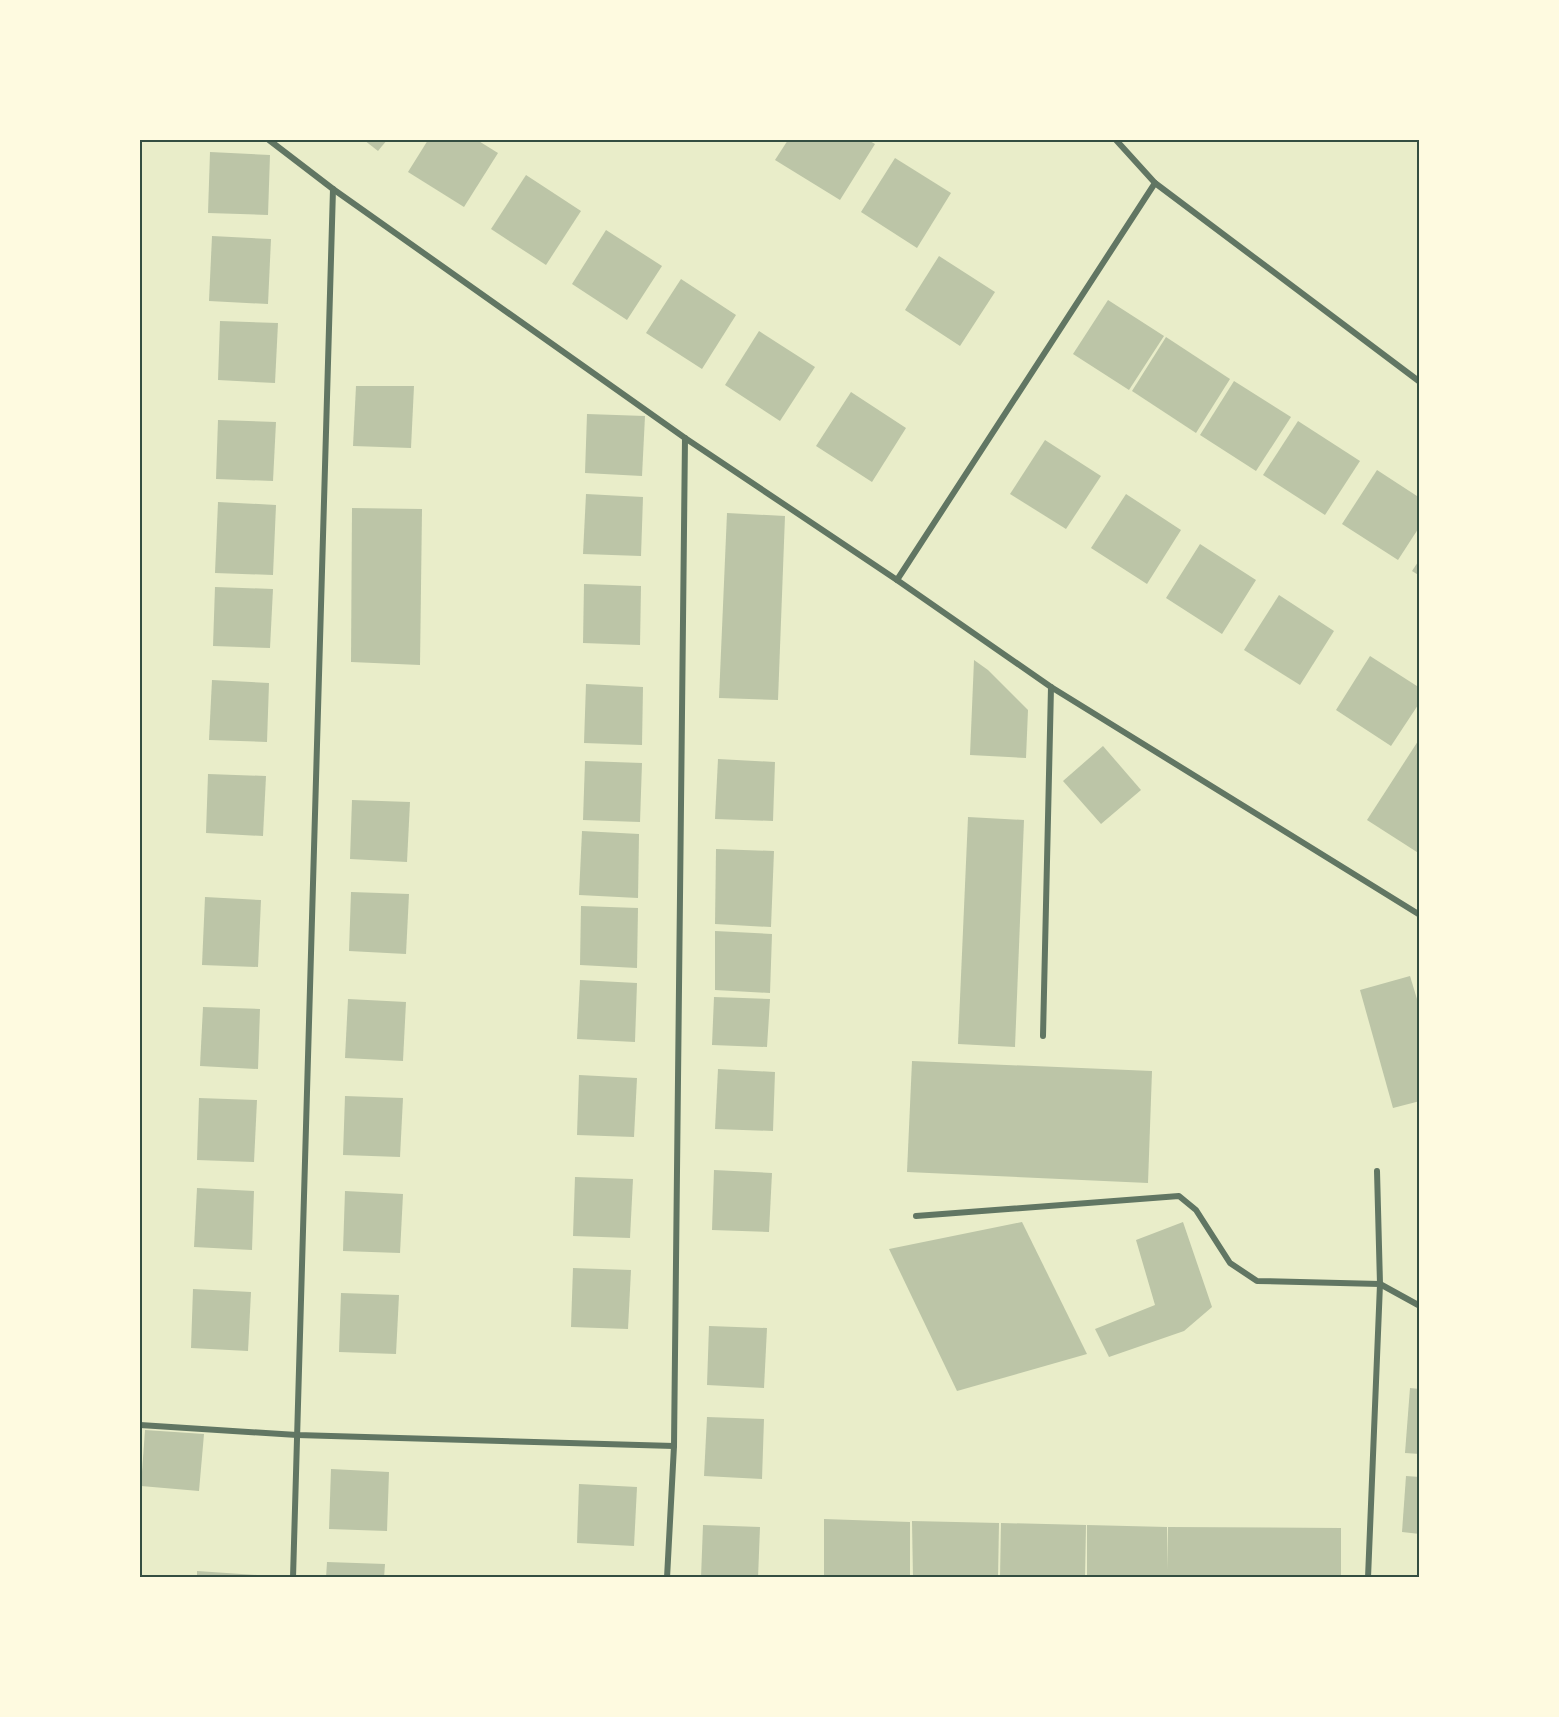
<svg xmlns="http://www.w3.org/2000/svg" width="1559" height="1717" viewBox="0 0 1559 1717" font-family="Ubuntu,sans-serif">
<style>
.building{fill:#bcc5a7}
.lines{fill:none;stroke-linecap:round;stroke-linejoin:round}
.minor{stroke:#617663;stroke-width:6}
.neatline{fill:none;stroke:#344e41;stroke-width:2}
</style>
<rect width="100%" height="100%" fill="#e9edc9"/>
<g class="building">
<path d="M364 140H387L378 151Z"/>
<path d="M428 140H477L498 153 464 207 408 172Z"/>
<path d="M788 140H868L875 144 840 200 775 160Z"/>
<path d="M210 152 270 155 268 215 208 213Z"/>
<path d="M895 158 951 193 917 248 861 212Z"/>
<path d="M526 175 581 211 546 265 491 229Z"/>
<path d="M606 230 662 266 627 320 572 284Z"/>
<path d="M212 236 271 239 268 304 209 301Z"/>
<path d="M939 256 995 292 960 346 905 310Z"/>
<path d="M681 279 736 315 702 369 646 333Z"/>
<path d="M1108 300 1164 336 1129 390 1073 354Z"/>
<path d="M220 321 278 323 275 383 218 380Z"/>
<path d="M759 331 815 367 780 421 725 385Z"/>
<path d="M1166 337 1230 379 1196 433 1132 391Z"/>
<path d="M1234 381 1291 417 1256 471 1200 435Z"/>
<path d="M356 386H414L411 448 353 446Z"/>
<path d="M851 392 906 428 872 482 816 446Z"/>
<path d="M587 414 645 416 642 476 585 473Z"/>
<path d="M218 420 276 422 273 481 216 479Z"/>
<path d="M1298 421 1360 461 1325 515 1263 475Z"/>
<path d="M1045 440 1101 476 1066 529 1010 494Z"/>
<path d="M1377 470 1420 498V526L1398 560 1342 524Z"/>
<path d="M586 494 643 497 641 556 583 554Z"/>
<path d="M1126 494 1181 530 1147 584 1091 548Z"/>
<path d="M218 502 276 505 273 575 215 573Z"/>
<path d="M352 508 422 509 420 665 351 662Z"/>
<path d="M727 513 785 516 778 700 719 698Z"/>
<path d="M1200 544 1256 580 1222 634 1166 598Z"/>
<path d="M1420 559V576L1412 571Z"/>
<path d="M584 584 641 586 640 645 583 643Z"/>
<path d="M215 587 273 589 270 648 213 646Z"/>
<path d="M1279 595 1334 631 1300 685 1244 650Z"/>
<path d="M1370 656 1420 688V702L1391 746 1336 710Z"/>
<path d="M974 660 988 670 1028 710 1026 758 970 755Z"/>
<path d="M212 680 269 683 267 742 209 740Z"/>
<path d="M586 684 643 687 642 745 584 743Z"/>
<path d="M1420 738V854L1367 820Z"/>
<path d="M1103 746 1141 790 1101 824 1063 781Z"/>
<path d="M718 759 775 762 773 821 715 819Z"/>
<path d="M585 761 642 763 640 822 583 820Z"/>
<path d="M208 774 266 776 263 836 206 833Z"/>
<path d="M352 800 410 802 407 862 350 859Z"/>
<path d="M968 817 1024 820 1015 1047 958 1044Z"/>
<path d="M582 831 639 834 638 898 579 895Z"/>
<path d="M716 849 774 851 771 927 715 924Z"/>
<path d="M351 892 409 894 406 954 349 951Z"/>
<path d="M205 897 261 900 258 967 202 965Z"/>
<path d="M581 906 638 908 637 968 580 965Z"/>
<path d="M715 931 772 934 770 993 715 990Z"/>
<path d="M1410 976 1420 1009V1101L1393 1108 1360 990Z"/>
<path d="M580 980 637 983 635 1042 577 1039Z"/>
<path d="M714 997 770 999 767 1047 712 1045Z"/>
<path d="M348 999 406 1002 403 1061 345 1058Z"/>
<path d="M203 1007 260 1009 258 1069 200 1066Z"/>
<path d="M912 1061 1152 1071 1148 1183 907 1172Z"/>
<path d="M718 1069 775 1072 773 1131 715 1129Z"/>
<path d="M579 1075 637 1078 634 1137 577 1135Z"/>
<path d="M345 1096 403 1098 400 1157 343 1155Z"/>
<path d="M199 1098 257 1100 254 1162 197 1160Z"/>
<path d="M714 1170 772 1173 769 1232 712 1230Z"/>
<path d="M575 1177 633 1179 630 1238 573 1236Z"/>
<path d="M197 1188 254 1191 252 1250 194 1247Z"/>
<path d="M345 1191 403 1194 400 1253 343 1251Z"/>
<path d="M1022 1222 1087 1354 957 1391 889 1249Z"/>
<path d="M1183 1222 1212 1307 1184 1331 1109 1357 1095 1329 1155 1305 1136 1240Z"/>
<path d="M573 1268 631 1270 628 1329 571 1327Z"/>
<path d="M193 1289 251 1292 248 1351 191 1348Z"/>
<path d="M341 1293 399 1295 396 1354 339 1352Z"/>
<path d="M709 1326 767 1328 764 1388 707 1385Z"/>
<path d="M1410 1388 1420 1389V1454L1405 1453Z"/>
<path d="M707 1417 764 1419 762 1479 704 1476Z"/>
<path d="M145 1430 204 1434 199 1491 141 1486Z"/>
<path d="M331 1469 389 1472 387 1531 329 1529Z"/>
<path d="M1406 1476 1420 1477V1534L1402 1532Z"/>
<path d="M579 1484 637 1487 634 1546 577 1543Z"/>
<path d="M824 1519 910 1522V1578H824Z"/>
<path d="M912 1521 999 1523 998 1578H913Z"/>
<path d="M1001 1523 1086 1525 1085 1578H1000Z"/>
<path d="M703 1525 760 1527 758 1578H701Z"/>
<path d="M1087 1525 1167 1527 1168 1570V1527L1341 1528V1578H1087Z"/>
<path d="M327 1562 385 1564 384 1578H326Z"/>
<path d="M197 1571 257 1575V1578H197Z"/>
</g>
<g class="lines">
<g class="minor">
<path d="M269 140 333 189 685 438 897 580 1051 687 1420 915"/>
<path d="M1116 140 1155 183 1420 382"/>
<path d="M897 580 1155 183"/>
<path d="M1043 1036 1051 687"/>
<path d="M916 1216 1179 1196 1196 1210 1230 1263 1257 1281 1380 1284 1420 1306"/>
<path d="M140 1425 297 1435 674 1446"/>
<path d="M293 1578 333 189"/>
<path d="M667 1578 674 1446 685 438"/>
<path d="M1368 1578 1380 1284 1377 1171"/>
</g>
</g>
<rect width="1559" height="1717" fill="none" stroke="#fefae0" stroke-width="282"/>
<rect x="141" y="141" width="1277" height="1435" class="neatline"/>
</svg>
